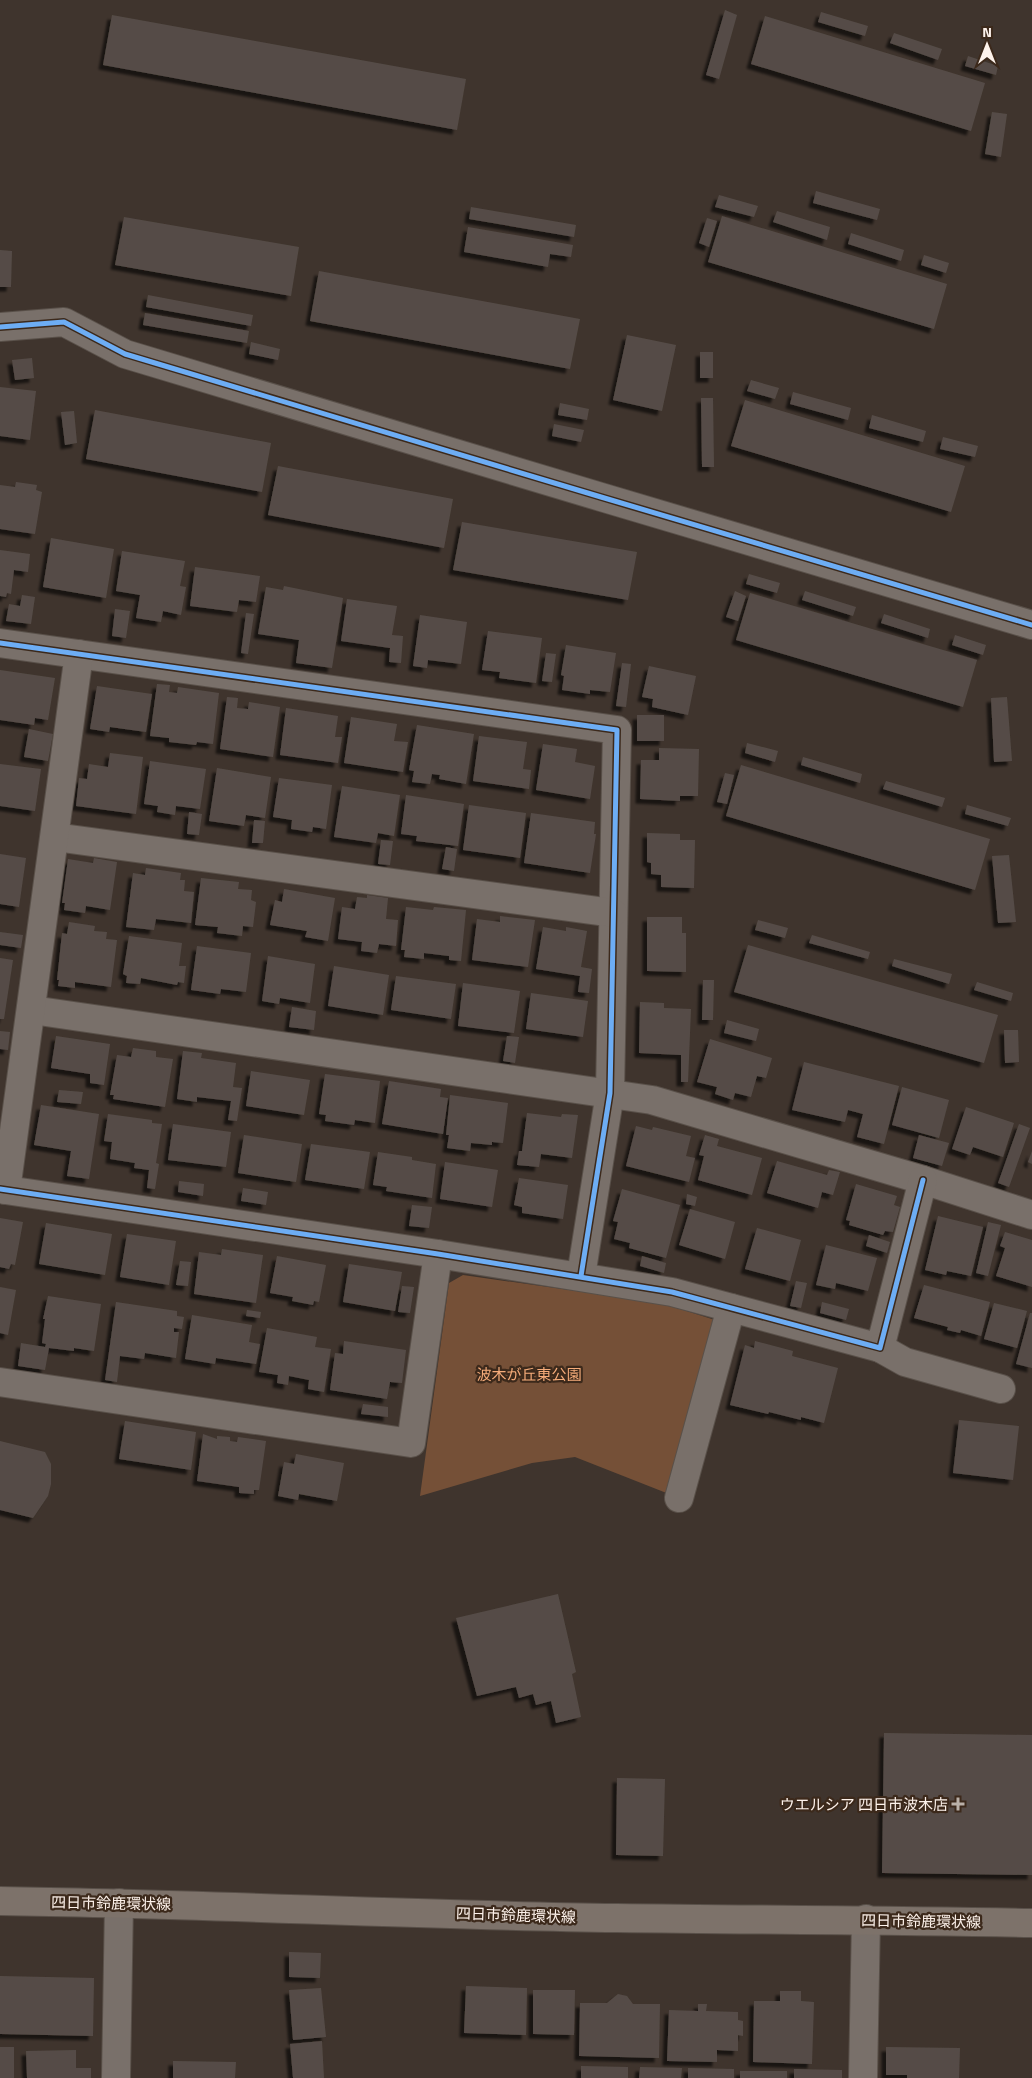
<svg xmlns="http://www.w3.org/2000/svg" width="1032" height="2078" viewBox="0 0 1032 2078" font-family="'Titillium Web','Noto Sans JP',sans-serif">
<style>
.green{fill:#755037}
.building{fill:#554c47;filter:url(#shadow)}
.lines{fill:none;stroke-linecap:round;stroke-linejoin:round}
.street-casing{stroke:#595049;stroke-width:30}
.primary-casing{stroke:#595049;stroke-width:30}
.street{stroke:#79706a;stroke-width:28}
.primary{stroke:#7d726a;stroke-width:28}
.cycleway-casing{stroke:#3c291b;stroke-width:8}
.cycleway{stroke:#6dadf4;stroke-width:5}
.poi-dot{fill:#bab0a8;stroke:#3c291b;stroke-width:2}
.labels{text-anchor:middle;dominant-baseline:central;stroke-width:4.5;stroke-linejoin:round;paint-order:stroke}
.park-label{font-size:15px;fill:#f6ac7a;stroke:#3c291b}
.poi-label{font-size:15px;fill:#fdf2eb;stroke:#3c291b;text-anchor:end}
.street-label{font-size:15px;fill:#fdf2eb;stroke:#3c291b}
</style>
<defs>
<filter id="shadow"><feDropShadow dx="-4.5" dy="4.5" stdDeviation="1" flood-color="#0009"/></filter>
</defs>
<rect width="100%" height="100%" fill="#3f342d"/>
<path class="green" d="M463 1275 661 1303 715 1320 669 1494 575 1457 532 1463 420 1496 449 1283Z"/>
<g class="building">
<path d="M725 10 737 15 719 79 706 75Z"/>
<path d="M821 12 868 26 865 36 818 22Z"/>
<path d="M112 15 466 79 457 130 103 65Z"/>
<path d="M765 16 985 83 971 131 751 64Z"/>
<path d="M894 33 942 49 938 60 890 43Z"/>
<path d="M968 56 998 66 996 75 965 66Z"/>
<path d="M992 112 1007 114 1001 157 985 154Z"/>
<path d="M816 191 880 209 877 220 813 203Z"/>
<path d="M719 195 758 206 754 217 715 207Z"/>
<path d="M471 207 576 225 574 237 469 219Z"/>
<path d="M777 211 830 227 827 240 773 222Z"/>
<path d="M722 216 947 284 934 329 708 262Z"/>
<path d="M124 217 299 247 291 296 115 265Z"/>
<path d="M707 218 717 221 709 247 699 243Z"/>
<path d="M468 227 573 245 571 257 550 254 548 267 464 252Z"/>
<path d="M851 233 904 250 901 261 848 244Z"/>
<path d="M0 250 12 251 11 287H0Z"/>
<path d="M924 255 949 263 946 273 921 265Z"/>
<path d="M319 271 580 319 570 369 310 321Z"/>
<path d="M148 295 253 315 251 326 146 307Z"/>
<path d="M145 313 249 331 247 343 143 325Z"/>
<path d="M627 335 676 345 662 411 613 400Z"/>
<path d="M251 342 280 349 278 360 249 354Z"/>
<rect x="700" y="352" width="13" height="26"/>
<path d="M32 358 34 378 15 380 12 360Z"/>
<path d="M751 380 779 388 775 399 747 391Z"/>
<path d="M0 387 36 391 30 440 0 436Z"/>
<path d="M793 392 851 408 848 420 790 404Z"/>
<path d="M701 398H713L714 467H702Z"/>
<path d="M745 400 965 466 951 512 731 446Z"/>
<path d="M560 403 589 409 587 420 558 415Z"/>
<path d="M95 410 271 443 262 492 86 459Z"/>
<path d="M74 411 77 443 65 445 61 412Z"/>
<path d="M872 415 926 431 923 442 869 428Z"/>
<path d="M554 424 584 430 581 442 552 436Z"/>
<path d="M943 437 978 446 975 457 940 449Z"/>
<path d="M278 466 453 499 444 548 268 515Z"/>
<path d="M16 482 37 485 36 490 42 492 35 534 0 529V485L15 487Z"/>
<path d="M462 522 637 552 628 600 453 570Z"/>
<path d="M51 538 114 549 106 598 43 587Z"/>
<path d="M0 550 30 554 28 572 14 570 11 594 7 593 6 597 0 596Z"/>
<path d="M122 551 185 561 180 586 186 587 181 615 163 611 161 622 136 618 140 595 116 591Z"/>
<path d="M195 567 260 576 256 602 239 600 237 612 190 606Z"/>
<path d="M749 574 780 583 777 593 746 584Z"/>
<path d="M284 586 343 598 332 668 296 663 299 640 258 634 266 587 283 590Z"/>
<path d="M735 591 746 596 738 621 726 617Z"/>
<path d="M805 591 856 607 853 616 802 600Z"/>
<path d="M750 593 977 660 963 707 736 640Z"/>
<path d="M22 595 35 597 31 624 6 621 9 604 20 606Z"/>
<path d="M347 599 397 606 392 635 403 636 401 663 389 662 390 648 341 641Z"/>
<path d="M115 609 130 611 126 638 112 636Z"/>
<path d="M246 613 254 614 248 654 241 653Z"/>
<path d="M884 614 930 629 928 638 881 623Z"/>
<path d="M420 615 467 622 461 664 428 660 427 668 413 666Z"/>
<path d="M488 631 542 638 536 683 499 678 500 672 482 670Z"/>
<path d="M955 635 986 645 983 655 952 645Z"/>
<path d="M566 645 616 653 610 692 590 690V694L562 690 564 676 561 675Z"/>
<path d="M546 653 556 654 552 682 542 681Z"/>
<path d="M622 663 631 664 626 707 616 706Z"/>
<path d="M649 666 696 676 688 715 652 707 653 699 642 697Z"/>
<path d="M0 670 55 678 48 720 35 718 34 725 0 720Z"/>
<path d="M157 684 170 685 169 692 177 693 178 687 219 693 213 744 197 742 196 745 169 742V738L150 736Z"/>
<path d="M97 686 152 694 146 732 110 727 109 732 90 729Z"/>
<path d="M227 697 238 698 237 708 248 709 249 702 280 707 273 757 220 749Z"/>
<path d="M1007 697 1012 761 994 762 991 698Z"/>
<path d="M286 708 338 716 335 737H342L338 763 280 755Z"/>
<rect x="637" y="715" width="27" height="26"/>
<path d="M351 717 397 724 394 741 408 742 403 772 344 763Z"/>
<path d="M417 725 474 734 466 784 439 779 440 775 432 774 430 784 412 782 414 771 409 770Z"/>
<path d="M29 729 53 734 48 761 24 757Z"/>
<path d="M479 736 527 742 523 769 531 770 529 789 473 781Z"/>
<path d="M747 743 778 751 775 762 745 753Z"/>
<path d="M543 744 577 749 575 762 595 766 590 799 536 790Z"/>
<path d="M659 748 699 749 698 796H680V801L640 799 641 760H659Z"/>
<path d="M110 753 143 757 136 814 76 806 79 778 87 779 89 764 108 767Z"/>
<path d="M803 757 862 774 860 783 801 765Z"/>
<path d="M150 761 206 769 200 809 176 806 175 815 157 812 158 806 144 804Z"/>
<path d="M0 764 41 769 35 811 0 806Z"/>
<path d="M741 765 990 839 975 890 726 816Z"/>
<path d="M217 768 271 777 265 818 246 815 244 826 209 821Z"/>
<path d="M725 773 734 775 727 804 717 802Z"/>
<path d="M279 778 332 785 326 829 313 827 312 832 291 829 292 820 273 817Z"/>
<path d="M886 781 945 798 942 807 883 789Z"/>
<path d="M342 786 400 795 394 836 378 833 376 843 334 837Z"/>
<path d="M406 795 464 804 458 846 416 841 417 836 401 834Z"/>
<path d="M469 805 526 813 520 858 463 850Z"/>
<path d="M967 805 1011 818 1008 826 965 814Z"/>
<path d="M189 812 202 814 199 835 187 834Z"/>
<path d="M531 813 595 822 594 834H596L590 873 524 863Z"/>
<path d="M254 820 265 821 263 843H252Z"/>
<path d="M647 833 680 834V840H695L694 888 661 887V875L651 874V863L647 862Z"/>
<path d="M381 840 393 841 390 865 378 864Z"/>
<path d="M446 847 457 849 454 871 442 869Z"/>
<path d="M0 854 26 858 19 907 0 904Z"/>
<path d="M1009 855 1016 922 998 923 992 856Z"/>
<path d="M94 858 117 862 110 910 86 906 85 913 64 910 65 903H62L68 859 93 863Z"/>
<path d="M146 868 181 873 180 880H185L184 891 194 892 191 923 156 919 154 930 126 927 133 873 145 875Z"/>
<path d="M201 878 239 882 238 889 252 890 251 900 256 902 253 927 243 926 242 936 217 933 218 927 195 925Z"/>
<path d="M284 889 335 898 328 941 305 937 307 931 270 925 275 900 282 902Z"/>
<path d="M367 895 388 898 386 919 398 920 396 946 379 944 377 953 361 951 362 942 338 939 342 907 355 909 357 897 367 898Z"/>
<path d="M406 907 433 910 434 907 466 910 461 961 449 960V956L424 953V959L404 957 405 950H401Z"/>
<path d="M500 916 535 920 528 967 472 960 477 919 500 922Z"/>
<path d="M647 917H682V933H686V972L647 971Z"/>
<path d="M758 920 788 928 785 938 755 930Z"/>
<path d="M69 922 95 926 94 931 107 932 106 939 117 940 111 987 75 982V988L58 986 59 980H57L62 933 67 934Z"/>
<path d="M543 927 566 931V927L587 931 581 967 592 969 589 993 578 992 580 976 536 969Z"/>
<path d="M0 932 23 935 21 948 0 945Z"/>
<path d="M812 935 870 952 868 959 809 943Z"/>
<path d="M129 936 182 943 179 966H186L184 983 178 982 177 985 141 978 140 984 126 983 127 976 123 974Z"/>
<path d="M748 945 998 1015 984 1063 734 992Z"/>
<path d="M197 946 251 953 246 992 221 989 220 994 191 990Z"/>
<path d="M268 956 315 964 310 1003 280 998 279 1004 262 1001Z"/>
<path d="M0 958 13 960 4 1019H0Z"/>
<path d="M894 959 952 974 949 984 892 966Z"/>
<path d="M334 966 389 975 383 1015 328 1006Z"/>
<path d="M396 976 456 984 451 1019 391 1010Z"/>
<path d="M703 980H714L713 1020H702Z"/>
<path d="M977 982 1013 993 1011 1001 974 990Z"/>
<path d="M463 983 520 991 514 1033 458 1026Z"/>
<path d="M531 993 588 1001 583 1037 526 1029Z"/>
<path d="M640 1002 664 1003V1008L691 1009 688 1082H681V1055L639 1053Z"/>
<path d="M292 1007 316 1011 314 1030 289 1027Z"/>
<path d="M727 1020 759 1029 756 1041 724 1033Z"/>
<path d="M1004 1030H1018L1019 1062 1005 1063Z"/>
<path d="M0 1031 10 1032 8 1050 0 1049Z"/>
<path d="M56 1036 110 1044 104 1085 90 1083V1074L51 1068Z"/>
<path d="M507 1036 519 1037 515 1063 503 1061Z"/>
<path d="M710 1039 772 1058 766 1078 757 1076 751 1097 735 1093 733 1100 715 1094 717 1087 697 1082Z"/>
<path d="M133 1048 156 1051V1057L173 1059 165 1107 113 1099 114 1095H110L117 1055 131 1057Z"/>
<path d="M183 1051 202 1053 201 1058 236 1063 233 1087 242 1088 237 1121 228 1120 231 1101 197 1097V1102L177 1099Z"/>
<path d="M804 1062 899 1086 884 1144 857 1137 863 1114 848 1110 845 1122 792 1110Z"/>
<path d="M251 1071 310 1080 304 1115 246 1106Z"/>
<path d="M325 1074 380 1081 375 1123 355 1120 354 1125 325 1121 326 1115 319 1114Z"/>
<path d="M389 1081 441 1089 440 1097 448 1098 443 1134 382 1124Z"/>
<path d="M902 1087 949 1100 939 1138 892 1125Z"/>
<path d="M59 1090 83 1092 81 1104 57 1102Z"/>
<path d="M450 1095 508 1103 503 1143 492 1142V1145L471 1143 470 1151 447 1148 449 1135H446Z"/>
<path d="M41 1105 99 1114 89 1179 67 1176 71 1151 34 1145Z"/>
<path d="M966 1107 1014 1123 1003 1157 973 1147 970 1155 952 1149Z"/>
<path d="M527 1113 561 1117 562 1114 578 1115 572 1158 541 1154 539 1167 517 1165 519 1151H522Z"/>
<path d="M108 1114 152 1120V1123L162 1124 156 1163 159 1164 155 1189 147 1188 149 1170 134 1168 135 1163 110 1159 112 1142 104 1141Z"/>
<path d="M173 1124 231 1132 226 1167 168 1160Z"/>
<path d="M1019 1124 1030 1128 1009 1187 998 1183Z"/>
<path d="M636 1126 652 1130 653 1127 691 1136 686 1156 695 1158 689 1182 626 1166Z"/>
<path d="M244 1135 302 1144 296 1182 238 1173Z"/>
<path d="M705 1135 719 1139 717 1146 762 1158 752 1195 698 1180 704 1156 699 1155Z"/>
<path d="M919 1135 949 1143 942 1166 913 1158Z"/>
<path d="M311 1144 370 1152 364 1189 305 1180Z"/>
<path d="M1032 1151V1164L1028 1162Z"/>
<path d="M378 1152 412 1157V1160L436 1164 432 1198 386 1191 387 1187 373 1185Z"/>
<path d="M777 1161 827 1175 829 1170 840 1172 833 1195 822 1192 818 1208 767 1193Z"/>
<path d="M445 1162 498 1170 492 1207 440 1199Z"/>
<path d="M519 1178 568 1185 563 1219 522 1213V1207L514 1205Z"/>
<path d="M179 1181 204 1184 203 1196 178 1192Z"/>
<path d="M856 1184 897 1196 894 1205 900 1207 893 1232 885 1231 883 1235 849 1225 850 1221 846 1220Z"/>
<path d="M243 1188 268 1192 266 1205 241 1201Z"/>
<path d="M622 1189 680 1205 666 1258 629 1248 630 1243 614 1239 618 1222 613 1221Z"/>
<path d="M687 1194 697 1197 695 1206 686 1204Z"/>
<path d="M412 1205 432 1207 429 1228 409 1226Z"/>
<path d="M690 1209 735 1222 725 1259 679 1245Z"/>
<path d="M938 1216 983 1227 971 1276 947 1271 946 1275 925 1270Z"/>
<path d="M0 1218 23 1222 15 1265 11 1264 9 1269 0 1267Z"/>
<path d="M988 1222 1001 1225 988 1276 976 1273Z"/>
<path d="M46 1223 112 1234 105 1275 39 1264Z"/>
<path d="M757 1228 801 1240 790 1281 745 1269Z"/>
<path d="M1005 1232 1032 1240V1287L996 1276 1005 1248 1000 1246Z"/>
<path d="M127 1234 176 1241 169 1285 120 1277Z"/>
<path d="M869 1235 890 1242 887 1253 866 1246Z"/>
<path d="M826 1245 877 1258 868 1291 836 1283 835 1289 816 1285Z"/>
<path d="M222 1249 263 1255 256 1303 194 1294 199 1252 221 1255Z"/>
<path d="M277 1256 326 1265 319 1302 314 1301 313 1305 292 1301 293 1297 270 1293Z"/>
<path d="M642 1256 666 1263 664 1273 640 1266Z"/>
<path d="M180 1261 191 1262 188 1286 176 1285Z"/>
<path d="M349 1264 402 1272 395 1311 343 1302Z"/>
<path d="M796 1281 807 1283 801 1308 790 1306Z"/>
<path d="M924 1285 990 1302 981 1336 961 1330 960 1333 947 1330 948 1327 914 1318Z"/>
<path d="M402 1286 414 1287 410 1313 398 1312Z"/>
<path d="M0 1287 16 1290 8 1335 0 1333Z"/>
<path d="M48 1296 101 1304 94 1351 74 1348V1351L49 1348 45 1370 18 1366 21 1343 45 1347 46 1344 42 1343 45 1319H43Z"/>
<path d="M116 1302 177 1311V1316L184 1317 182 1329 174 1328V1332H179L176 1358 145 1353 144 1359 120 1356 117 1382 105 1380Z"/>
<path d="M822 1302 849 1309 846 1320 820 1313Z"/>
<path d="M994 1303 1027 1311 1017 1348 984 1339Z"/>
<path d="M247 1310 261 1312 260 1318 246 1316Z"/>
<path d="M1030 1313H1032V1368L1016 1364Z"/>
<path d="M192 1315 252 1325 249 1342 260 1344 256 1364 216 1358 215 1364 185 1359Z"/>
<path d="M267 1328 317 1337 315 1347 331 1349 324 1392 308 1389 309 1380 289 1376 288 1385 277 1383 278 1375 259 1372Z"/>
<path d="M344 1341 406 1350 402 1383 390 1382 387 1399 330 1390 335 1353 343 1354Z"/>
<path d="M755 1341 793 1351 792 1356 838 1368 824 1423 801 1417V1420L769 1412 768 1414 730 1405 745 1345 754 1348Z"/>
<path d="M363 1404 388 1407V1417L361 1414Z"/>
<path d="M959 1420 1019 1426 1013 1480 953 1473Z"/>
<path d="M125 1421 196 1432 191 1470 119 1459Z"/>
<path d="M203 1434 217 1439V1436L230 1437V1441L237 1442 238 1437 266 1441 259 1490H254V1494L239 1493V1487L197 1481Z"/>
<path d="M0 1441 45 1452 51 1464V1484L48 1496 33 1518 0 1510Z"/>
<path d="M296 1454 344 1463 337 1501 299 1494 298 1500 278 1496 284 1462 294 1464Z"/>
<path d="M558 1594 576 1672 572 1674 581 1717 556 1723 551 1701 536 1705 533 1694 519 1698 516 1687 477 1696 456 1618Z"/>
<path d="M884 1733 1032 1735V1875L882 1873Z"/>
<path d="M617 1778 665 1779 663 1856 616 1855Z"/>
<path d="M289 1952 321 1953 320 1978 289 1977Z"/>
<path d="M0 1976 94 1978 93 2036 0 2034Z"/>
<path d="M466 1986 527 1988 526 2035 464 2033Z"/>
<path d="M321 1988 326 2037 293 2040 289 1990Z"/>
<path d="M533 1990H575L574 2035 533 2034Z"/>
<path d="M780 1991H801V2001L814 2002 812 2064 753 2062 754 2001H780Z"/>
<path d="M618 1994 627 1996 633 2004H660L659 2058 579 2056 580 2003H607Z"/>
<path d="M698 2004H707L706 2011 738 2012V2020L743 2021V2036L738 2035V2051L717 2050V2062L667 2061 669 2010 698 2011Z"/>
<path d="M322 2041 324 2078H293L290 2044Z"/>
<rect x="0" y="2047" width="14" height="31"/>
<path d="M886 2047 960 2048 959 2078H907V2075H886Z"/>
<path d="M76 2050V2068H91V2078H27L26 2051Z"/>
<path d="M173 2061 236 2062 235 2078H173Z"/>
<path d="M581 2066 628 2067V2078H581Z"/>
<path d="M640 2067 682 2068 681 2078H639Z"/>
<path d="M688 2068 734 2069V2078H688Z"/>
<path d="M794 2069 842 2070V2078H794Z"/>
<rect x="740" y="2071" width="47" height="7"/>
</g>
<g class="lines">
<defs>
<g id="street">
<path d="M0 327 64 322 125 354 601 497 1032 625"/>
<path d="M0 643 617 730 610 1093 581 1276"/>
<path d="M55 837 613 913"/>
<path d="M32 1010 652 1100 923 1180 1032 1215"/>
<path d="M0 1189 438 1254 672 1292 880 1348 923 1180"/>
<path d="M6 1190 79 654"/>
<path d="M880 1348 905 1362 1001 1389"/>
<path d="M0 1382 411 1443 438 1254"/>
<path d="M679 1498 731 1308"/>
<path d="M116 2078 119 1903"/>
<path d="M863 2078 866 1919"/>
</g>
<path id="primary" d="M0 1901C206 1904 411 1915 617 1918 755 1920 894 1920 1032 1923"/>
</defs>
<use href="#street" class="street-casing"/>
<use href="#primary" class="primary-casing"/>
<use href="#street" class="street"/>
<use href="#primary" class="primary"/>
<defs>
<g id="cycleway">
<path d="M0 327 64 322 125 354 601 497 1032 625"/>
<path d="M0 643 617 730 610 1093 581 1276"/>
<path d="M0 1189 438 1254 672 1292 880 1348 923 1180"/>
</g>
</defs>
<use href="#cycleway" class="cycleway-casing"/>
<use href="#cycleway" class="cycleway"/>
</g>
<path class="poi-dot" d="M955.5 1796.5h5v5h5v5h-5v5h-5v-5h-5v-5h5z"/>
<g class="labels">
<g class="park-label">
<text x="529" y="1374">波木が丘東公園</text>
</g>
<g class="poi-label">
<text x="948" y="1804">ウエルシア 四日市波木店</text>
</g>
<g class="street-label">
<text transform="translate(111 1903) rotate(1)">四日市鈴鹿環状線</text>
<text transform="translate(516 1915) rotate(2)">四日市鈴鹿環状線</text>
<text transform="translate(921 1921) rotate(1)">四日市鈴鹿環状線</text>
</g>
</g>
<g transform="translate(987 45)" stroke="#3c291b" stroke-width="4" paint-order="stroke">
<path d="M0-4L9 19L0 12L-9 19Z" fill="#fdf2eb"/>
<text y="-8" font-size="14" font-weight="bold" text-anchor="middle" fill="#fdf2eb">N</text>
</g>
</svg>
